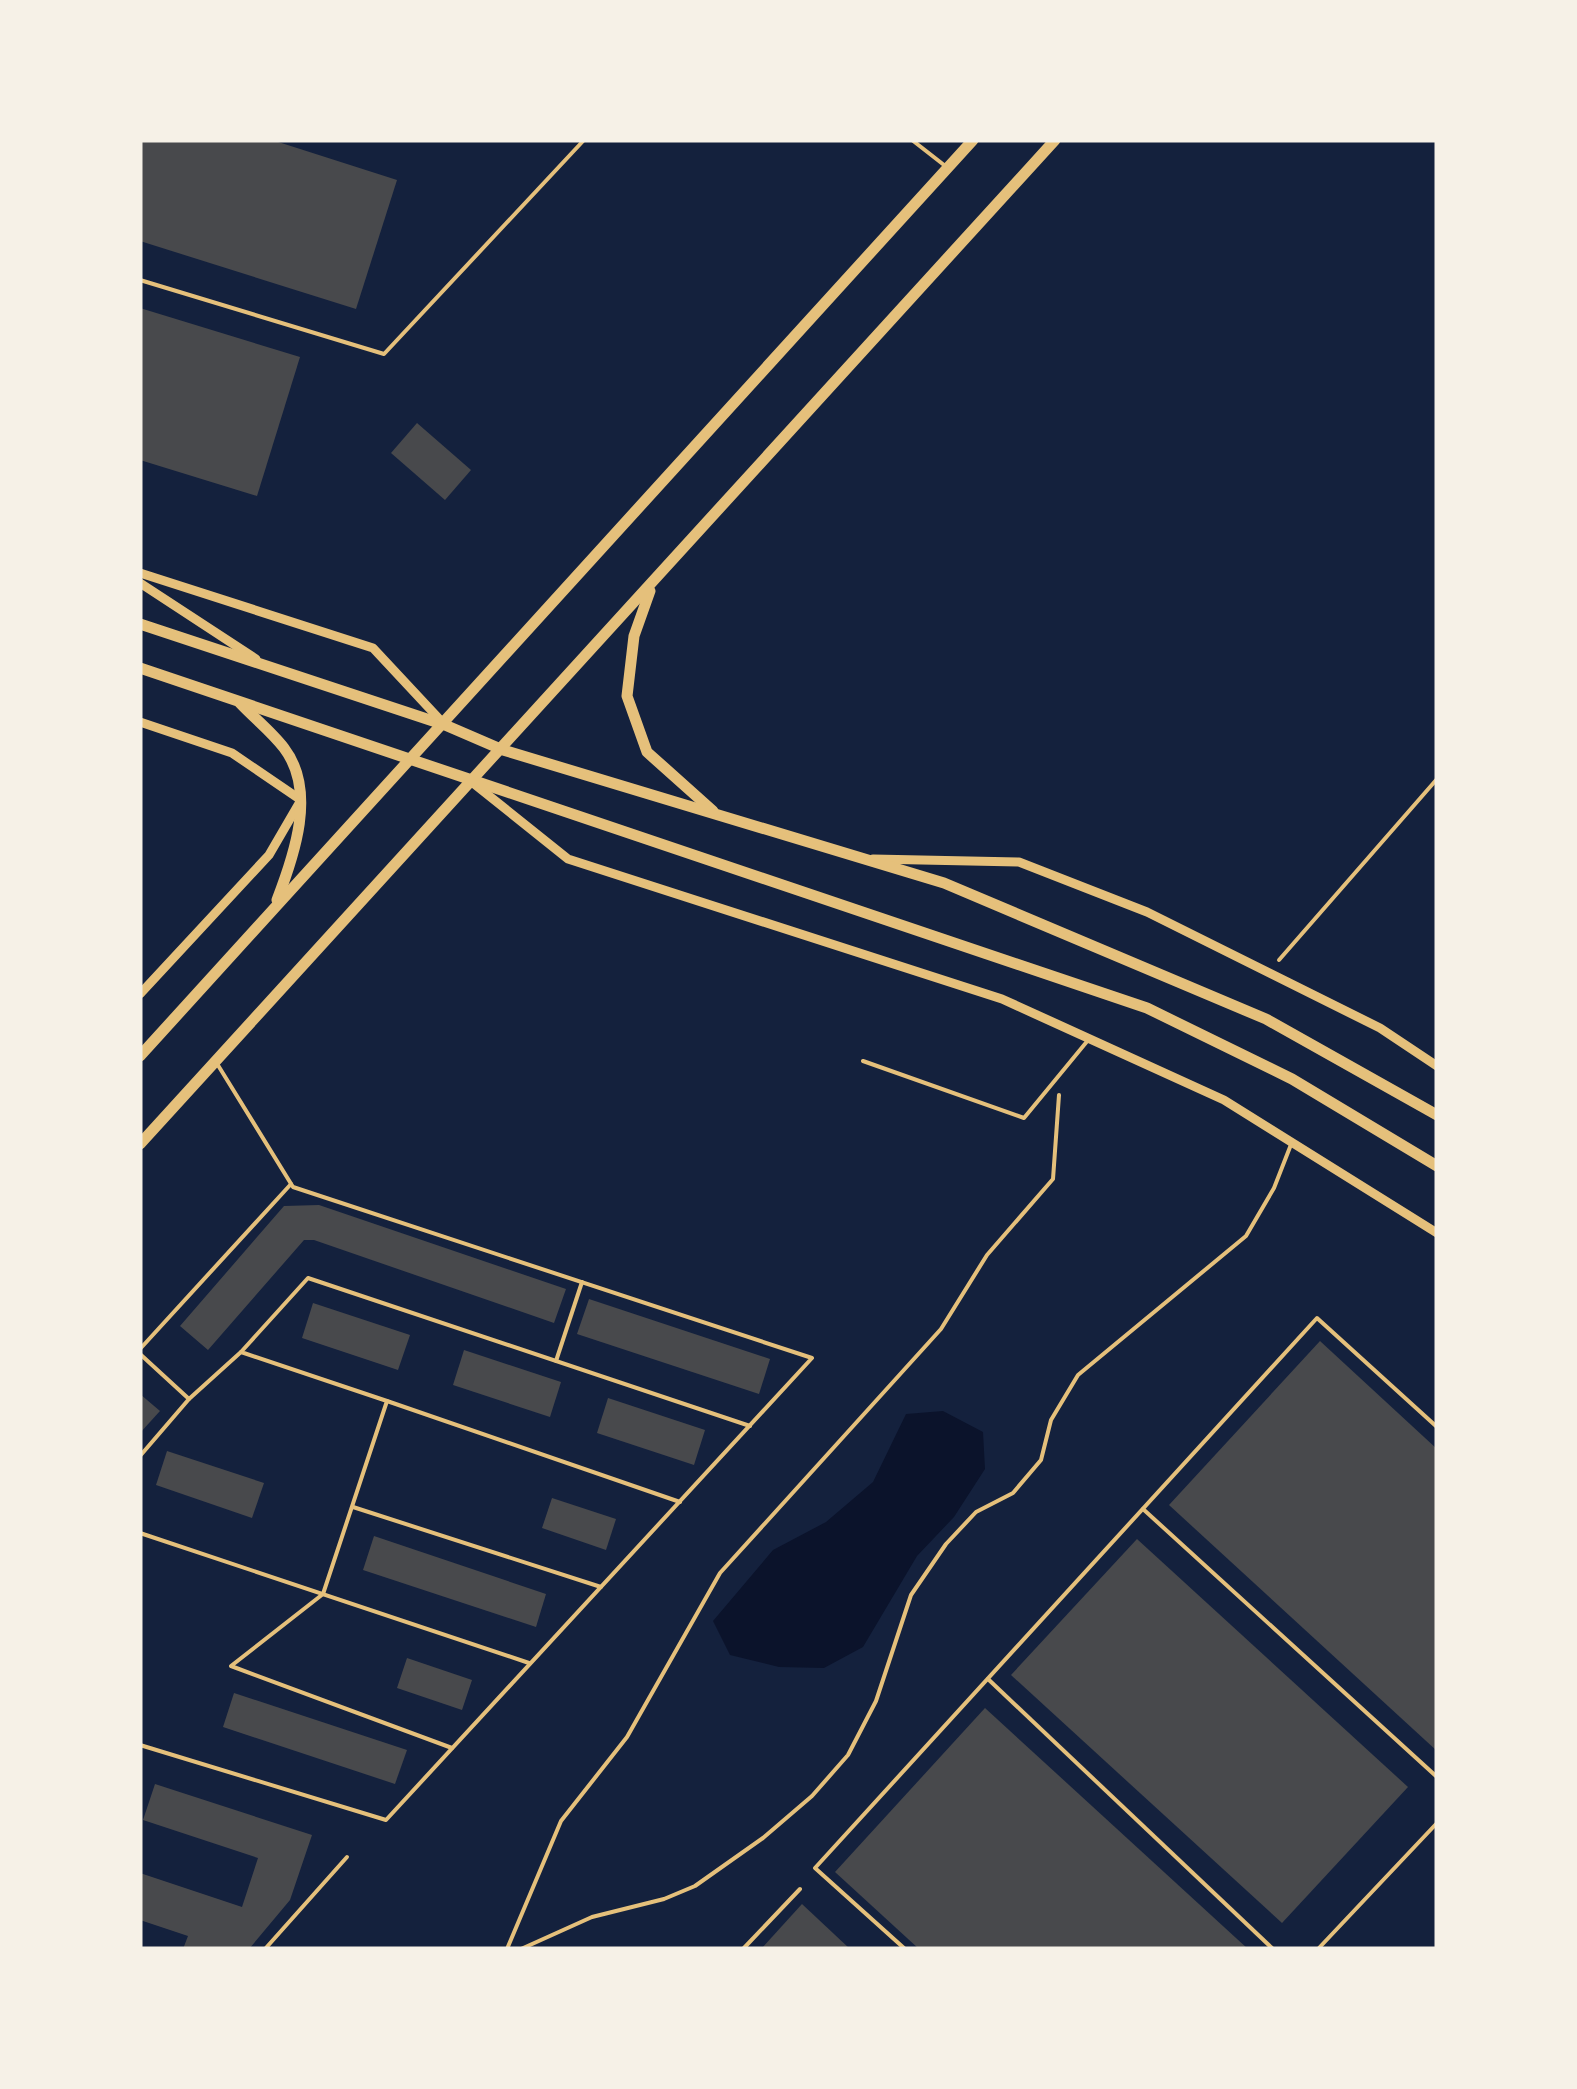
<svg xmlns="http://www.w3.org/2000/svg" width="1577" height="2089" viewBox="0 0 1577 2089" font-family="Inter,sans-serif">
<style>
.water{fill:#0b132b}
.building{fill:#48494c}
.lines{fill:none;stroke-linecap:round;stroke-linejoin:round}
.path{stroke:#e5c07b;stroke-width:4}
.service{stroke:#e5c07b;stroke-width:4}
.minor{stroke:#e5c07b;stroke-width:9}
.secondary{stroke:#e5c07b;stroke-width:11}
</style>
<rect width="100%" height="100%" fill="#14213d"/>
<path class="water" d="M943 1411 983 1432 985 1469 954 1517 917 1556 863 1647 824 1668 779 1667 730 1655 713 1621 773 1550 826 1522 873 1482 906 1414Z"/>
<g class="building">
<path d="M140 140H272L397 180 356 309 140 241Z"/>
<path d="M140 308 300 357 257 496 140 460Z"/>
<path d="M417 423 471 470 445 500 391 453Z"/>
<path d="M319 1205 566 1289 554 1323 314 1240H304L208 1350 180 1326 284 1206Z"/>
<path d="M589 1299 770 1359 759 1394 577 1334Z"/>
<path d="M313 1303 410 1335 398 1370 302 1338Z"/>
<path d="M1320 1341 1437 1449V1751L1169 1505Z"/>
<path d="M464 1350 561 1382 550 1417 453 1385Z"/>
<path d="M140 1394 160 1411 140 1433Z"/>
<path d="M608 1398 705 1430 694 1465 597 1433Z"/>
<path d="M167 1451 264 1483 252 1518 156 1485Z"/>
<path d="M552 1498 616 1519 606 1550 542 1528Z"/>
<path d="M374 1536 546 1594 536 1627 363 1570Z"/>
<path d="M1137 1539 1408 1787 1282 1923 1011 1675Z"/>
<path d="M407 1658 472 1680 462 1710 397 1688Z"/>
<path d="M234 1693 407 1750 395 1784 223 1727Z"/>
<path d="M985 1708 1248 1949H919L835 1872Z"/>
<path d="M155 1784 312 1835 290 1900 249 1949H183L188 1936 140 1920V1873L242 1907 258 1858 143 1820Z"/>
<path d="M802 1904 850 1949H761Z"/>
</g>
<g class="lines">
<g class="path">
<path d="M1279 960 1437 779"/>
<path d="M507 1949 561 1821 627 1737 720 1573 941 1329 987 1255 1053 1179 1059 1095"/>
</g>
<g class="service">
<path d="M912 140 944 165"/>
<path d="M140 280 384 354 584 140"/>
<path d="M863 1061 1024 1118 1089 1039"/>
<path d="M140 1349 291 1184"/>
<path d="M140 1354 189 1399 140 1456"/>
<path d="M556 1361 582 1282"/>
<path d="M189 1399 241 1352"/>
<path d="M387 1401 680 1502"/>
<path d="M353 1507 601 1587"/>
<path d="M1143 1509 1437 1777"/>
<path d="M140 1533 529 1663"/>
<path d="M988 1679 1273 1949"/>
<path d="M140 1745 386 1820 812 1358 293 1187 216 1062"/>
<path d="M452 1748 231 1666 323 1594 387 1401 241 1352 308 1278 750 1426"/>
<path d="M265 1949 347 1857"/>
<path d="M521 1949 592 1917 664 1899 695 1886 763 1838 812 1796 848 1755 876 1701 911 1595 946 1544 976 1512 1013 1493 1041 1460 1051 1420 1078 1375 1246 1236 1274 1188 1292 1142"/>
<path d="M743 1949 800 1889"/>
<path d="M905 1949 815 1868 1317 1318 1437 1427"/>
<path d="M1318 1949 1437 1823"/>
</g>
<g class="minor">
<path d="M140 573 373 648 443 723"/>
<path d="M140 583 256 659"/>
<path d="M140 722 232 753 301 800 269 855 140 994"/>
<path d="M473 783 568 859 1002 999 1224 1100 1437 1233"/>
<path d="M873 859 1019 862 1147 912 1380 1028 1437 1066"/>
</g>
<g class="secondary">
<path d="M650 591 634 636 627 696 647 752 713 811"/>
<path d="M140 624 445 725 503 750 944 883 1266 1019 1437 1115"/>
<path d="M140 668 1147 1008 1292 1079 1437 1166"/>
<path d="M240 703C254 718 272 732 284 748 317 791 294 856 277 900"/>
<path d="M140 1056 973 140"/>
<path d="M140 1144 1055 140"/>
</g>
</g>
<rect width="1577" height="2089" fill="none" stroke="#f6f1e7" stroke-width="285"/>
</svg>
